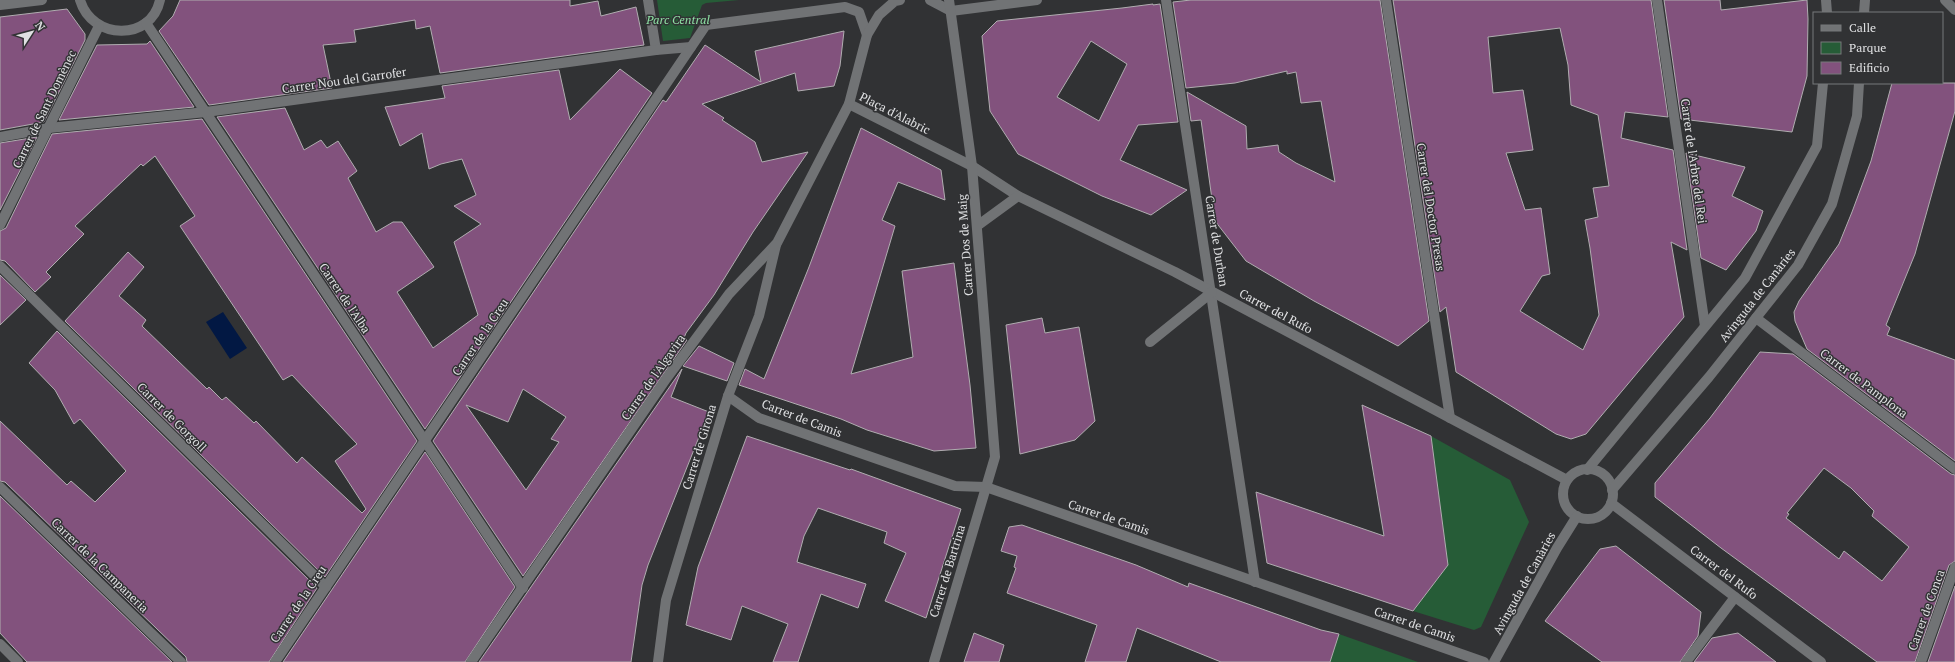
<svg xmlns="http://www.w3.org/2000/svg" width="1955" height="662" viewBox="0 0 1955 662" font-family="'PT Serif',serif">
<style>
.green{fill:#265c37}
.water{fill:#021843}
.building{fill:#82527d;stroke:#b0adb0;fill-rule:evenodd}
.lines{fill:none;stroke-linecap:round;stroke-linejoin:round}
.minor{stroke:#717375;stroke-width:10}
.labels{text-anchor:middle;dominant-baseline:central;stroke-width:3;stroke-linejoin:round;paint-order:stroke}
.park-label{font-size:12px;font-style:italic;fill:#8ee0a4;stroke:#313234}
.street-label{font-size:12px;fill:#e0e1e3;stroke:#313234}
</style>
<rect width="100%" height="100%" fill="#313234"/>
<g class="green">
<path d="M657 0H739L706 3 702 5 690 38 663 41Z"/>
<path d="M1431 436 1510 480 1529 522 1481 627 1474 630 1413 611 1448 565Z"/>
<path d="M1339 634 1418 662H1330Z"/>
</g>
<path class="water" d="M223 312 247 348 230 359 206 322Z"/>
<g class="building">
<path d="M180 0H570V6L598 1 601 16 636 7 644 45 440 73 430 26 416 29 415 20 354 30 356 42 323 45 332 88 209 105 159 31 173 16Z"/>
<path d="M1191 0H1380L1429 321 1398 346 1314 301 1246 261 1215 221 1201 120 1191 121 1187 92 1246 126 1247 149 1278 145 1279 152 1296 163 1335 182 1321 101 1301 103 1296 72 1287 74V71L1235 83 1186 88 1173 2Z"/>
<path d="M1393 0H1651L1668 117 1625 112 1621 138 1673 150 1687 250 1671 242 1684 317 1586 434 1571 439 1556 434 1456 372 1446 307 1440 312ZM1560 28 1568 65 1571 105 1598 115 1609 186 1593 188 1598 217 1585 220 1590 248 1599 315 1583 350 1520 311 1542 276 1550 274 1541 208 1525 210 1506 153 1533 150 1523 90 1493 93 1488 37Z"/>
<path d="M1664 0H1720L1721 10 1807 0 1808 19 1807 76 1792 132 1681 119Z"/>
<path d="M1153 4V5L1160 4 1178 122 1138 125 1120 160 1187 190 1151 215 1102 196 1018 154 990 111 982 36 997 21 1122 8ZM1091 41 1127 64 1099 121 1057 97Z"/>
<path d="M67 9 85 34V40L44 122 0 130V17Z"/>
<path d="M844 31 840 66 834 86 798 91 795 73 702 104 724 118 722 120 755 142 762 162 808 152 753 232 714 295 686 333 684 338 687 340 523 576 433 441 663 100 666 102 705 45 761 82 755 51ZM523 389 566 417 551 439 559 442 526 490 466 405 508 422Z"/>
<path d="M150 41 194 107 59 120 97 45 147 44Z"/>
<path d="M620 69 652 93 425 429 217 117 285 108 304 150 321 140 327 148 338 141 357 171 348 178 376 232 393 222H402L434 267 397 292 433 348 478 315 454 242 481 224 454 206 476 195 462 159 441 164 429 169 422 133 400 146 385 107 445 98 442 86 559 70 570 120Z"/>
<path d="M1892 83H1955V111L1915 254 1886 325 1890 328 1887 335 1955 360V461L1807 349 1795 321 1794 312 1799 301 1839 244 1852 212 1871 161Z"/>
<path d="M202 119 417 441 325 577 65 321 128 252 144 267 119 296 146 320 142 326 207 389 209 387 222 400 226 397 254 423 256 421 297 463 302 457 362 513 366 509 335 461 357 444 292 375 283 380 180 226 195 216 155 156 143 166 141 164 75 226 84 234 46 272 51 277 35 292 5 261 0 260V231L6 228 52 134Z"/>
<path d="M861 128 941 170 945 200 898 182 882 220 895 226 851 374 913 357 902 271 954 263 970 385 976 448 934 451 867 430 841 419 739 385 745 369 764 379 809 267Z"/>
<path d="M37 137 0 210V143Z"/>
<path d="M1686 153 1745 167 1732 196 1763 211 1756 231 1726 270 1701 258Z"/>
<path d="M0 275 26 300 0 325Z"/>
<path d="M1042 318 1045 333 1079 327 1095 421 1075 440 1020 454 1006 325Z"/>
<path d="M57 331 317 588 269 662H187L186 657 5 482 0 481V421L67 485 71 481 95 502 126 471 80 419 74 424 55 390 29 363Z"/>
<path d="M699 346 734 363 727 381 683 366Z"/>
<path d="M1760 352 1793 354 1951 474 1955 475V561L1949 565 1915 662H1877L1721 548 1655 497V483L1710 418ZM1824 468 1851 488 1874 511 1872 516 1909 547 1882 581 1844 551 1839 559 1786 518 1789 514 1787 513Z"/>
<path d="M682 369 671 397 709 412 648 565 642 585 631 662H479Z"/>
<path d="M1362 405 1431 436 1448 565 1413 611 1267 563 1256 492 1384 536Z"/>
<path d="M747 436 850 470 851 469 961 509 926 618 885 601 906 553 884 543 887 532 818 508 804 536 797 562 866 584 858 608 821 594 798 662H773L788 624 742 606 731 640 686 625 698 567Z"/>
<path d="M425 452 515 587 465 662H283Z"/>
<path d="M0 496 172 662H27L0 633Z"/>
<path d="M1022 525 1136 565 1188 587 1189 583 1321 630 1339 634 1330 662H1221L1137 628 1126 662H1085L1097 625 1007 593 1016 568 1014 567 1017 556 1001 551 1009 527Z"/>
<path d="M1616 546 1701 612 1698 636 1680 662H1602L1545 621 1600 549Z"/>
<path d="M1955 586V662H1928Z"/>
<path d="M974 633 1004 645 999 662H964Z"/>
<path d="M1738 633 1776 662H1694L1712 638Z"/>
</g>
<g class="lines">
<g class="minor">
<path d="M80 0C92 40 151 42 160 0"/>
<path d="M648 0 656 50"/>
<path d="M930 0 951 11"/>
<path d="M1166 0 1255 582"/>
<path d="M1386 0 1450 418"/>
<path d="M1657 0 1705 326"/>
<path d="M1826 0 1827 13"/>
<path d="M1945 0 1955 10"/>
<path d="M0 5 42 0"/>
<path d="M951 11 1037 0"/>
<path d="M1864 13 1865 0"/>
<path d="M146 23 523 588"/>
<path d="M849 104 972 166 1018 196 1175 272 1567 480"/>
<path d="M0 137 49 128 206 112 656 50 691 47"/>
<path d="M0 225 99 26"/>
<path d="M977 226 1018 196"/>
<path d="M0 266 326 587"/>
<path d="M1756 318 1955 469"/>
<path d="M1150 342 1212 292"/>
<path d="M728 396 759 418 955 486 986 487 1484 662"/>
<circle cx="1588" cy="494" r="25"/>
<path d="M1587 470 1745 278 1817 146 1823 83"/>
<path d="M0 487 181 662"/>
<path d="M1612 490 1709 377 1798 265 1832 204 1857 116 1859 83"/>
<path d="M1611 503 1821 662"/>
<path d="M0 644 18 662"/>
<path d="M275 662 706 25 845 7 859 12 867 35"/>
<path d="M471 662 666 379 729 294 777 243 849 104 867 35 879 15 895 1 900 0"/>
<path d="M658 662 666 600 728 396 759 316 776 245"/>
<path d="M934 662 995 457 972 166 949 0"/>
<path d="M1494 662 1557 548 1577 516"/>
<path d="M1686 662 1735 597"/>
<path d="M1921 662 1955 567"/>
</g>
</g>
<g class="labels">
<g class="park-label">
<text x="678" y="19">Parc Central</text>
</g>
<g class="street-label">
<text transform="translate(344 80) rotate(-8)">Carrer Nou del Garrofer</text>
<text transform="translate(44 109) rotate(-64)">Carrer de Sant Domènec</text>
<text transform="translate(895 113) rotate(27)">Plaça d'Alabric</text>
<text transform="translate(1694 161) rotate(82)">Carrer de l'Arbre del Rei</text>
<text transform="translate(1431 207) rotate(81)">Carrer del Doctor Presas</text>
<text transform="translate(1217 241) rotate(81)">Carrer de Durban</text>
<text transform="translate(965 245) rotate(-94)">Carrer Dos de Maig</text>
<text transform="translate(1757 295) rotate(-52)">Avinguda de Canàries</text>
<text transform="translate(345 298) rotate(56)">Carrer de l'Alba</text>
<text transform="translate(1276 311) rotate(28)">Carrer del Rufo</text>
<text transform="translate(480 337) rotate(-56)">Carrer de la Creu</text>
<text transform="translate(653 377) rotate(-55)">Carrer de l'Algavira</text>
<text transform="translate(1864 383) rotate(37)">Carrer de Pamplona</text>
<text transform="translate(172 417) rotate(45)">Carrer de Gorgoll</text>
<text transform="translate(802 418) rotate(21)">Carrer de Camis</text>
<text transform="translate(699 447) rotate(-73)">Carrer de Girona</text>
<text transform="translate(1109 517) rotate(19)">Carrer de Camis</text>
<text transform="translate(100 565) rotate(44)">Carrer de la Campaneria</text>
<text transform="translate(947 571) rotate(-73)">Carrer de Bartrina</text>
<text transform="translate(1724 572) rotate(37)">Carrer del Rufo</text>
<text transform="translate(1524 583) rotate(-61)">Avinguda de Canàries</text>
<text transform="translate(298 604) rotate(-56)">Carrer de la Creu</text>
<text transform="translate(1926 610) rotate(-70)">Carrer de Conca</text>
<text transform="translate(1415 624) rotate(19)">Carrer de Camis</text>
</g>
</g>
<rect x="1813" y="12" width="130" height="72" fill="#313234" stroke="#77787a"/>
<rect x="1821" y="25" width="20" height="6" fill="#717375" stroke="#77787a"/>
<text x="1849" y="32" font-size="12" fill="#e0e1e3">Calle</text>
<rect x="1821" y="42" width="20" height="12" fill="#265c37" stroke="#77787a"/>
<text x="1849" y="52" font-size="12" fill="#e0e1e3">Parque</text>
<rect x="1821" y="62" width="20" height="12" fill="#82527d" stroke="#77787a"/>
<text x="1849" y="72" font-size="12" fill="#e0e1e3">Edificio</text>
<g transform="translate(32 32) rotate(54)" stroke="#313234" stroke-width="3" paint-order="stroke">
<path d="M0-3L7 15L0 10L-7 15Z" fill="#e0e1e3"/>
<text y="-6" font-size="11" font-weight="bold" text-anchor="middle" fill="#e0e1e3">N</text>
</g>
</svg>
